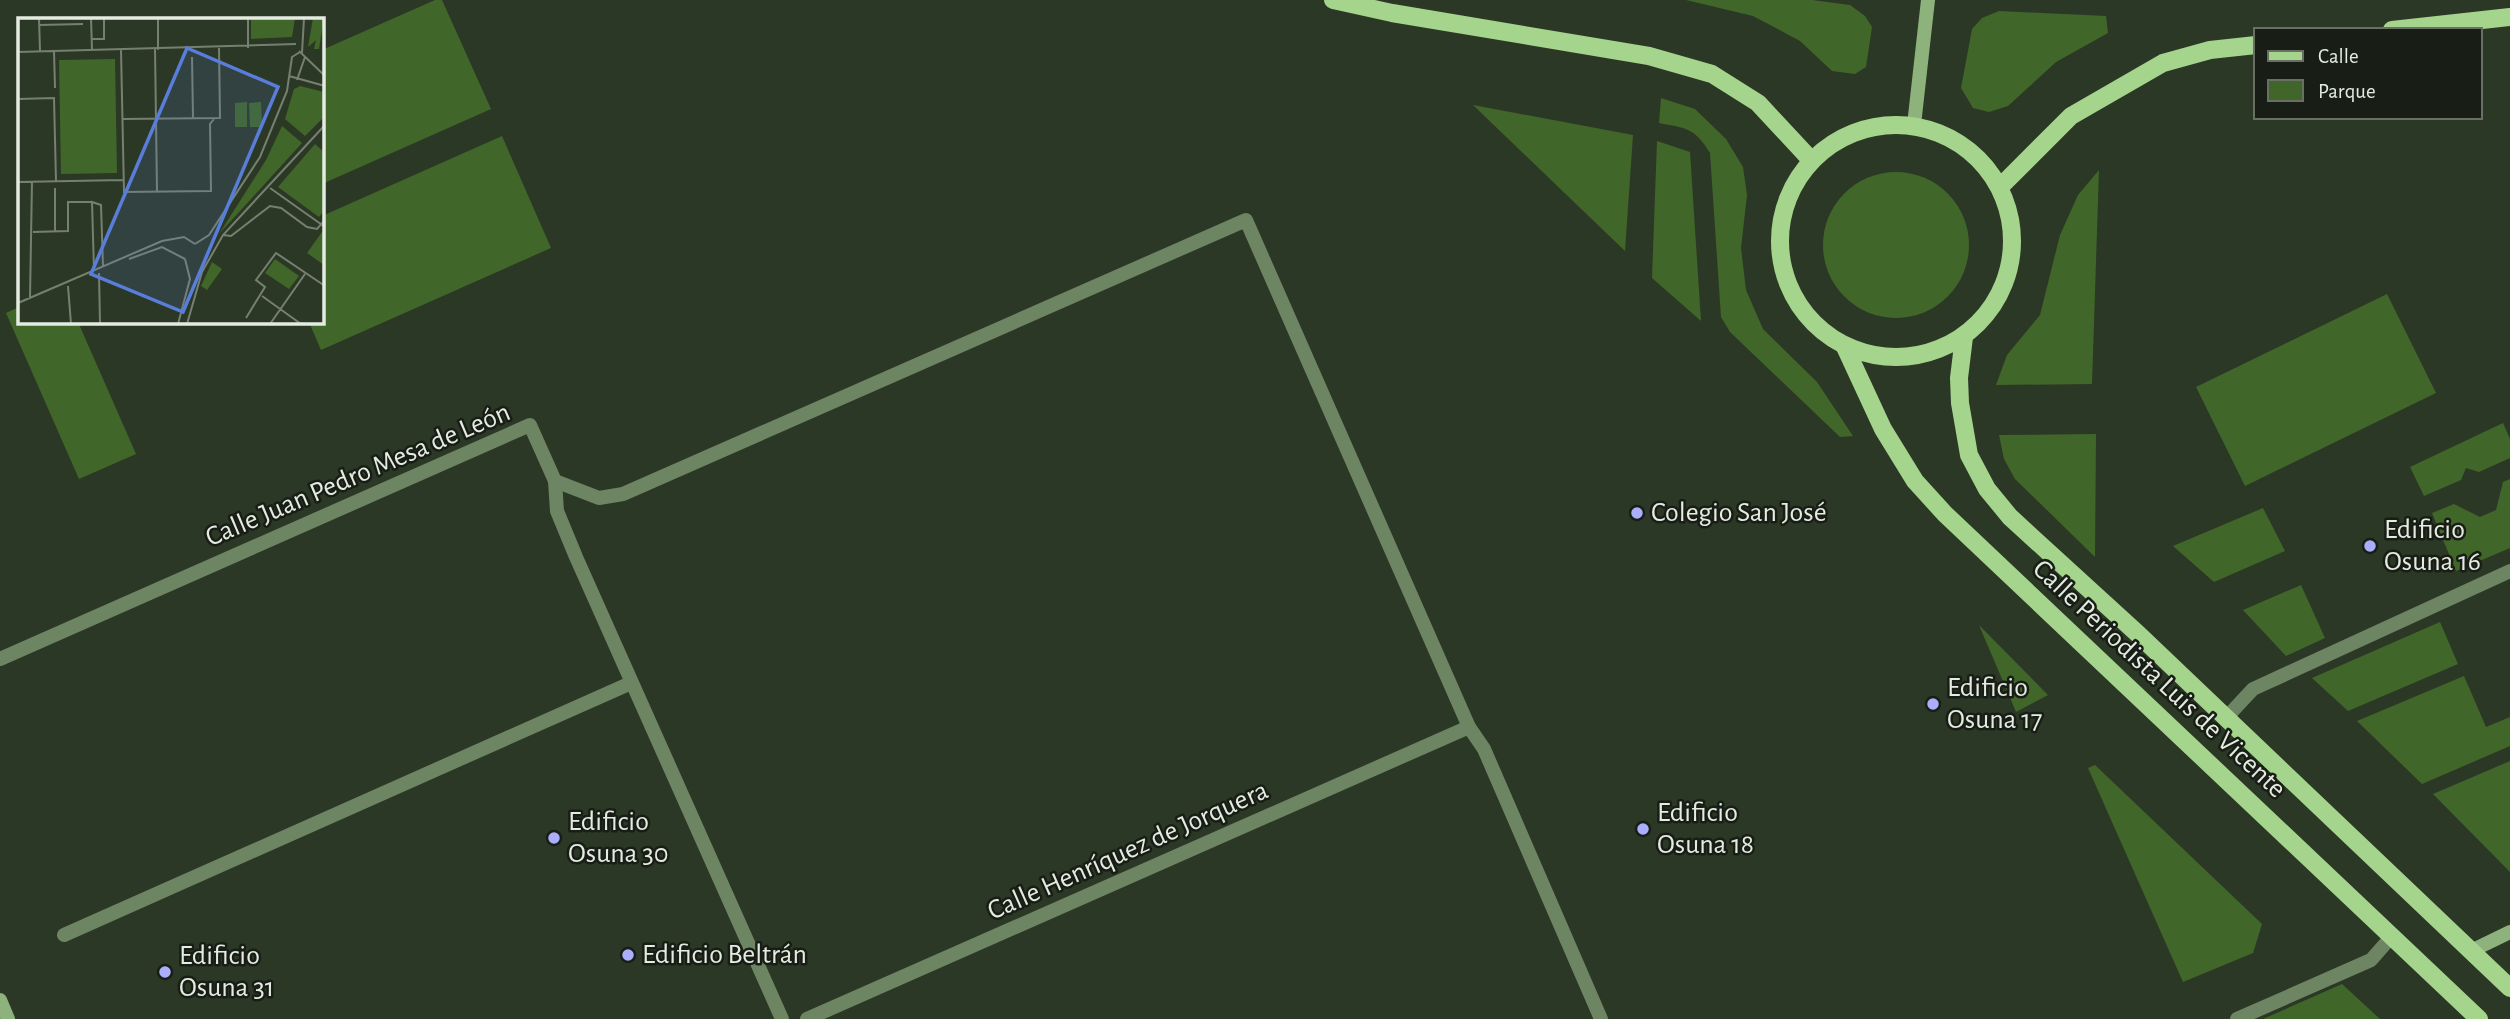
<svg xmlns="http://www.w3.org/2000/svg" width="2510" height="1019" viewBox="0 0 2510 1019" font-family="'Alegreya Sans',sans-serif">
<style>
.green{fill:#40662a}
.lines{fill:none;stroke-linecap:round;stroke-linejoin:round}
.street{stroke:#6d8562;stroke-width:14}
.secondary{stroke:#8db27b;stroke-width:14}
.primary{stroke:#a5d58d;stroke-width:18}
.poi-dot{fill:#abaffb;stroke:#181d15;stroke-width:2.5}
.labels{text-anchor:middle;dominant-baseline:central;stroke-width:5;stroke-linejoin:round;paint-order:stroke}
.street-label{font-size:28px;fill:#e4ebe0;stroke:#181d15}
.poi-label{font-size:28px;fill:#e4ebe0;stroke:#181d15;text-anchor:start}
.inset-road{fill:none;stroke:#768070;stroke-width:2}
.view{fill:#597dda;fill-opacity:0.15;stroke:#597dda;stroke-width:3.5}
.inset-edge{fill:none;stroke:#e4ebe0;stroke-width:3.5}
</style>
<rect width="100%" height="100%" fill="#2c3826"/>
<g class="green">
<path d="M435 0H442L491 109 322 184V50Z"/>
<path d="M1686 0H1812L1850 5 1865 16 1872 27 1866 67 1855 74 1832 71 1800 41 1753 16Z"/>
<path d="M1999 11 2106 16 2108 33 2056 62 2008 106 1989 112 1973 108 1961 88 1972 29 1982 18Z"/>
<path d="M1661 98 1695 109 1726 139 1743 167 1747 195 1741 248 1746 290 1763 329 1817 382 1853 436 1840 437 1730 332 1721 317 1710 153C1695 128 1686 128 1659 123Z"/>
<path d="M1473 105 1633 135 1625 251Z"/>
<path d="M502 136 551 248 321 350 309 322H322V216Z"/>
<path d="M1657 141 1690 152 1701 321 1652 278Z"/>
<path d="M2099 170 2092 384 1996 385 2007 355 2040 315 2060 235 2078 195Z"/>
<circle cx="1896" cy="245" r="73"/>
<path d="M2387 294 2436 393 2245 486 2196 387Z"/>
<path d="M19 307V322H78L136 454 79 479 6 313Z"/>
<path d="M2503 423 2510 439V458L2479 472 2466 468 2461 480 2424 496 2410 467Z"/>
<path d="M2096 434 2095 557 2015 479 2004 459 1999 435Z"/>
<path d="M2510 479V548L2456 571 2432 513 2454 504 2480 517 2496 510 2503 482Z"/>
<path d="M2263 508 2285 551 2214 582 2173 546Z"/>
<path d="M2301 585 2325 638 2286 656 2243 610Z"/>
<path d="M2440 622 2458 664 2348 711 2312 678Z"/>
<path d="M1979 625 2048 695 2016 712Z"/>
<path d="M2464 676 2486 727 2510 717V746L2422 784 2357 721Z"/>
<path d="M2510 761V872L2433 794Z"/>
<path d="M2095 765 2262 924 2253 953 2183 982 2088 768Z"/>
<path d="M2342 984 2380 1019H2263Z"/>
</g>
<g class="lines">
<g class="street">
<path d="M555 481 599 498 623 494 1246 220 1469 727 1484 749 1601 1019"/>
<path d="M0 659 530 425 555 481 557 511 576 557 782 1019"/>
<path d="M2225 719 2253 689 2510 571"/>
<path d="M64 935 631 683"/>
<path d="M807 1019 1469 727"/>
<path d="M2237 1019 2371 960 2392 936"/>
</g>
<g class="secondary">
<path d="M1914 125 1928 0"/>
<path d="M2471 951 2510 932"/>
<path d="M0 1000 8 1019"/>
</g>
<g class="primary">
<path d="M1333 0 1392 13 1649 56 1712 74 1758 103 1811 160"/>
<path d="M2392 30 2510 17"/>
<circle cx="1896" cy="241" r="116"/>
<path d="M2000 187 2071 116 2163 63 2210 50 2256 45"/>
<path d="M1964 337 1959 378 1960 403 1969 455 1987 489 2010 517 2138 634 2510 988"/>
<path d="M1845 347 1883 429 1915 481 1945 514 2479 1019"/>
</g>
</g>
<g class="poi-dot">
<circle cx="1637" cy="513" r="7"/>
<circle cx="2370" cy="546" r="7"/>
<circle cx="1933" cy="704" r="7"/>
<circle cx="1643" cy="829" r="7"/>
<circle cx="554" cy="838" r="7"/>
<circle cx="628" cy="955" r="7"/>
<circle cx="165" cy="972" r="7"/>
</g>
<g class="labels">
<g class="street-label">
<text transform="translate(358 475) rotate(-23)">Calle Juan Pedro Mesa de León</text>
<text transform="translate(2159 679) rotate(43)">Calle Periodista Luis de Vicente</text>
<text transform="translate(1128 851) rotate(-24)">Calle Henríquez de Jorquera</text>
</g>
<g class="poi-label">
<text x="1651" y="513">Colegio San José</text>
<text x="2384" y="530">Edificio<tspan x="2384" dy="32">Osuna 16</tspan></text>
<text x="1947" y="688">Edificio<tspan x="1947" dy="32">Osuna 17</tspan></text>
<text x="1657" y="813">Edificio<tspan x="1657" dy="32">Osuna 18</tspan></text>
<text x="568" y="822">Edificio<tspan x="568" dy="32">Osuna 30</tspan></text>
<text x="642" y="955">Edificio Beltrán</text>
<text x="179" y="956">Edificio<tspan x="179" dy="32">Osuna 31</tspan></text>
</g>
</g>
<g transform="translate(18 18)">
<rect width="306" height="306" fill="#2c3826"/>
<path d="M233 0H277L274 19 233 21ZM295 0H306L301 31H296L298 22 290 29ZM97 41 99 155 43 156 41 42ZM282 68 306 74V99L287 118 267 101 276 71ZM229 84V109H217V85ZM243 84 244 109H232L231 85ZM264 108 284 125 201 216 248 142ZM297 126 306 134V193L301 199 260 169ZM304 214 306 216V247L289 235ZM257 241 281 258 271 271 247 255ZM194 244 204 251 189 272 183 268Z" fill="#40662a"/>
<path class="inset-road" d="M21 0 22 33M73 0 74 32M140 0V32M230 0V30M21 7 65 6M74 21H86V0M137 31 139 173M103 32 106 174 193 173 192 106 196 101M36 33 37 70M281 33 307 58M0 34 278 26M284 35 286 0M174 39 175 100M271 58 307 68M279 62 287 39M0 81 36 80 38 163M104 101 202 100 201 30M0 164 105 162M37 170V213M252 170 307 209M15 214 50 213V184H74M205 217 213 218 252 188 263 190 289 209 299 211 307 202M177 226 191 217 242 139 269 73 274 39 282 34M111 241 144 229 167 241M76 252 74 184 83 187 85 248M81 255 82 306M50 268 53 306M244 278 283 306M12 280 14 163M0 285 144 223 166 219 177 226M228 300 247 269 238 262 258 235 307 268M160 306 172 261 167 241M169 306 184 254 205 217 307 107M252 306 287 256"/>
<path class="view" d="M169 30 260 69 165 294 73 256Z"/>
<rect width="306" height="306" class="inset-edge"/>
</g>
<rect x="2254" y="28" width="228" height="91" fill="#181d15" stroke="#6a6f66" stroke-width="2"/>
<rect x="2268" y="51" width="35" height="10" fill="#a5d58d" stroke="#6a6f66" stroke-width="2"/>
<text x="2318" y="63" font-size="21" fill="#e4ebe0">Calle</text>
<rect x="2268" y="80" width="35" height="21" fill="#40662a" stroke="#6a6f66" stroke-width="2"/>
<text x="2318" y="98" font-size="21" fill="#e4ebe0">Parque</text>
</svg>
